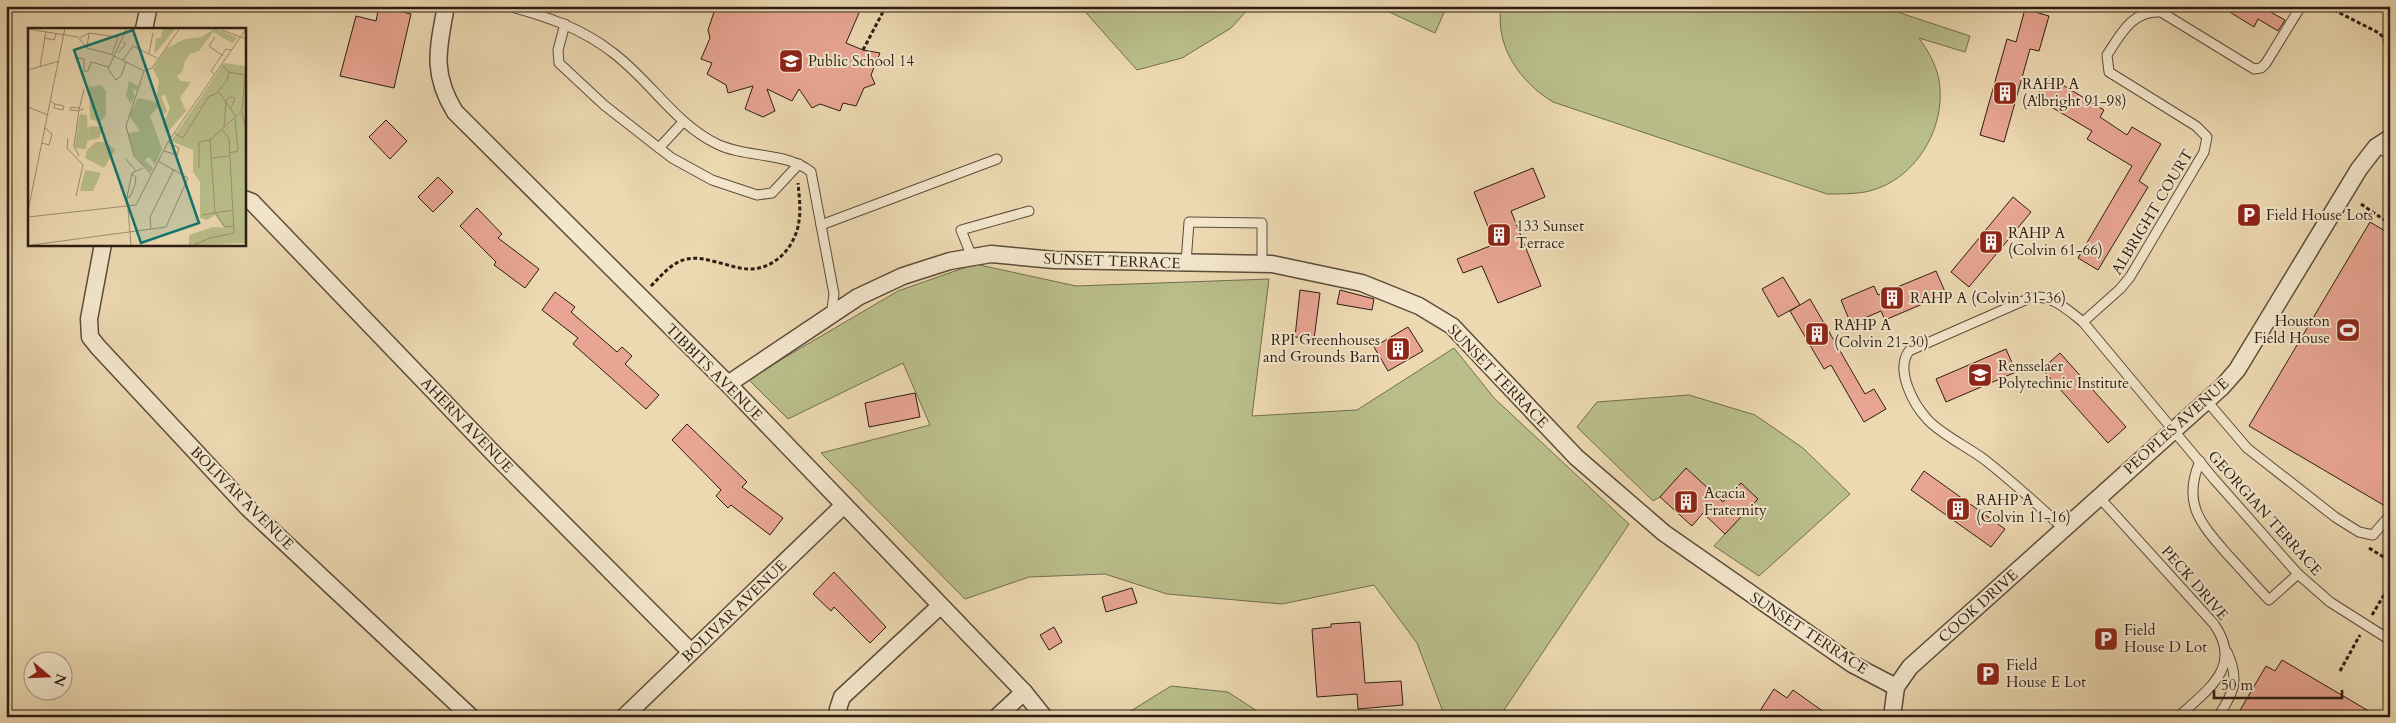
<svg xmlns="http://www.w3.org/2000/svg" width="2396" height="723" viewBox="0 0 2396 723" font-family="Cardo,serif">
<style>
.green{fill:#b9be8a;stroke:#726e4e}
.building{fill:#e8a593;stroke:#2c1d13}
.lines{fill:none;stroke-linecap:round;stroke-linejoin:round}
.lane-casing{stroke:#5c4c3a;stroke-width:11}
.street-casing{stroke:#5c4c3a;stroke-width:19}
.path{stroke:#2c1d13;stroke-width:3;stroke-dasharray:4 2.5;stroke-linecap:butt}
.lane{stroke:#f3e6cc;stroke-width:9}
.street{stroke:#f3e6cc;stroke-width:16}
.labels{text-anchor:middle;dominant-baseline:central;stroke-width:4;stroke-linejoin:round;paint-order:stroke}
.poi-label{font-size:15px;fill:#2c1d13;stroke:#f3e6cc;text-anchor:start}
.street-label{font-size:15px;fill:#2c1d13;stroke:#f3e6cc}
.inset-road{fill:none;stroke:#9f8d72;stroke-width:1}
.view{fill:#0f766e;fill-opacity:0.15;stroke:#0f766e;stroke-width:2.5}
.inset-edge{fill:none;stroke:#2c1d13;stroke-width:2.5}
</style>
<rect width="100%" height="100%" fill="#ecd8b1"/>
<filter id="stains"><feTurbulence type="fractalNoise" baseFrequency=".004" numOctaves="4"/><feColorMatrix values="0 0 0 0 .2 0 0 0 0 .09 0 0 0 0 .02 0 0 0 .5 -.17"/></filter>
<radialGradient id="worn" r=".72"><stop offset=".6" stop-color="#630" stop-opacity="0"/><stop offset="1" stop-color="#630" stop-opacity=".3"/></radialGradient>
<g class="green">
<path d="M1080 6H1251L1231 28 1182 58 1137 70Z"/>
<path d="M1376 6H1447L1435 33Z"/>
<path d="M1501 6H1879L1970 36 1965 52 1919 38C1928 51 1936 64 1939 80 1947 128 1915 182 1865 192 1853 194 1839 194 1827 194L1553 102C1520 82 1495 47 1501 6Z"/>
<path d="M975 264 1076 286 1269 279 1252 416 1357 410 1454 348 1494 398 1629 524 1504 710 1517 717H1442L1443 712 1417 643 1374 585 1282 604 1167 594 1105 574 1029 577 965 599 821 453 930 425 903 363 788 419 748 379 898 291Z"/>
<path d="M1689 395 1755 415 1803 448 1850 494 1759 576 1714 546 1757 499 1713 514 1660 497 1653 501 1577 427 1597 402Z"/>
<path d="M1171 686 1228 692 1266 717H1121Z"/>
</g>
<g class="building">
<path d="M379 6 411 14 394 88 340 76 356 16 376 21Z"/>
<path d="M716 6H862L846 43 863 50 880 53 871 75 875 84 864 88 856 106 843 103 840 111 820 104 812 108 799 89 792 101 767 89 775 111 763 117 745 109 753 86 728 93 726 85 707 74 712 63 701 59 710 38 708 30Z"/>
<path d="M2220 6H2267L2265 9 2285 20 2278 31 2258 19 2254 27Z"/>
<path d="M2025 9 2049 16 2039 51 2030 49 2004 142 1980 135 2007 39 2016 42Z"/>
<path d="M2048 76 2104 110 2100 117 2127 135 2132 127 2161 144 2139 181 2148 187 2098 270 2078 258 2132 166 2087 139 2092 131 2036 98Z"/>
<path d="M386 120 407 141 390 159 369 137Z"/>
<path d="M1533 168 1545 197 1511 211 1541 286 1498 303 1482 266 1463 273 1457 259 1495 244 1474 192Z"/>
<path d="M438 177 453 192 433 212 418 197Z"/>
<path d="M2013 197 2031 212 1969 287 1951 272Z"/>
<path d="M477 208 502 234 498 238 539 269 525 288 494 265 496 262 460 226Z"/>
<path d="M2370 222 2390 234V498L2385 506 2249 426Z"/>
<path d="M1936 271 1946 294 1885 320 1881 311 1851 324 1841 300 1874 286 1878 295Z"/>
<path d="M1783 277 1800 305 1778 317 1762 289Z"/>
<path d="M1300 290 1320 293 1314 339 1295 337Z"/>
<path d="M1340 290 1374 299 1372 310 1337 304Z"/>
<path d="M555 292 575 307 571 312 617 352 622 347 632 356 625 364 659 395 646 409 573 344 578 338 542 310Z"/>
<path d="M1810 299 1865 394 1874 389 1886 409 1864 422 1831 365 1824 369 1790 311Z"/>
<path d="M1408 327 1423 351 1388 371 1374 347Z"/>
<path d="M2006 349 2016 372 1946 402 1936 379Z"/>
<path d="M2060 353 2126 427 2108 443 2042 369Z"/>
<path d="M915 393 920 417 869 427 865 403Z"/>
<path d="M687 424 747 482 742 487 783 518 770 535 731 505 728 508 716 496 721 490 672 440Z"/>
<path d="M1686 468 1723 502 1741 483 1758 499 1725 534 1703 513 1692 526 1660 497Z"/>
<path d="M1924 471 2005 529 1991 547 1911 490Z"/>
<path d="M834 572 886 627 870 643 834 607 831 611 813 594Z"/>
<path d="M1132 588 1137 603 1106 612 1102 597Z"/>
<path d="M1360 622 1365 683 1401 681 1403 705 1358 709 1357 694 1317 697 1312 629 1331 627V624Z"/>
<path d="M1054 627 1062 642 1049 650 1040 635Z"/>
<path d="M2282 660 2379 717H2236L2266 666 2275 671Z"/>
<path d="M1774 689 1787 698 1793 690 1831 717H1756Z"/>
</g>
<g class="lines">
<defs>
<g id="lane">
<path d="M508 6C546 16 581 28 612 52 650 80 674 123 717 144 745 158 788 152 811 172L834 294 831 316"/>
<path d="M565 24 558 50 559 63 604 105 659 148 672 158 712 180 757 195 772 193 799 164"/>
<path d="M2376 147 2390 154"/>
<path d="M659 148 683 122"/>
<path d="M821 225 997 159"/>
<path d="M972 257 961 230 1029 211"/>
<path d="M1186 263 1189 222 1262 223V264"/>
<path d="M2083 322 2120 289 2130 277 2204 152 2207 137 2196 126 2109 72 2107 55C2121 34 2132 10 2161 12L2254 69 2261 68 2266 63 2301 6"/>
<path d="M2206 400 2247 448 2335 517 2359 532 2373 535 2390 515"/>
<path d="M2200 461C2182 503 2200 523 2227 554 2241 569 2255 585 2269 600L2298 574"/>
<path d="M2099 497 2214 624C2244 667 2208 689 2178 717"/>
<path d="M2063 528C2038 505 2012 481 1985 460 1968 447 1942 435 1928 420 1913 404 1895 370 1909 351L2030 298C2050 293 2068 310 2083 322L2214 479 2298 574 2330 602 2390 640"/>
<path d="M2218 717C2234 692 2240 680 2227 652"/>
</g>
<g id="street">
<path d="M446 6C438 49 431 73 455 112L728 384 1024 692 1044 717"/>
<path d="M144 29 149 6"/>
<path d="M244 199 252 202 495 455 691 652"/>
<path d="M103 244 89 319 90 337 98 347 248 508 471 717"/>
<path d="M728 384 858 297 903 276 950 261 991 254 1054 260 1272 264 1362 283 1419 306 1452 326 1576 457 1664 533 1852 664 1896 687"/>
<path d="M624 717 844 505"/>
<path d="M838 717V709L842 697 940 606"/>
<path d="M997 717 1024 692"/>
<path d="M1892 717 1896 687 1910 667 2222 387 2237 370 2359 169 2376 147 2390 138"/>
</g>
</defs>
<use href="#lane" class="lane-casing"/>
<use href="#street" class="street-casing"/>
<g class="path">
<path d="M2328 7 2379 33 2384 38 2390 61"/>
<path d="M863 50 886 6"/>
<path d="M2361 204 2390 224"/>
<path d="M651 286C662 275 672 262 687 259 704 255 730 268 748 269 775 270 796 246 799 221 801 208 799 195 798 183"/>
<path d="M2369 548 2390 561"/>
<path d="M2372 615 2390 585"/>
<path d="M2340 671 2360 635"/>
</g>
<use href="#lane" class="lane"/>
<use href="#street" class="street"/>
</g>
<defs>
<symbol id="school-square" viewBox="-11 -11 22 22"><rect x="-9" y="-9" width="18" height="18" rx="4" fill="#8f2418" stroke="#f3e6cc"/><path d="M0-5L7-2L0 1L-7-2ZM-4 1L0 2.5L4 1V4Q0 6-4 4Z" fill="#fff"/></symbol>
<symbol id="building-square" viewBox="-11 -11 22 22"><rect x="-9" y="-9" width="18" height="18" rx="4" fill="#8f2418" stroke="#f3e6cc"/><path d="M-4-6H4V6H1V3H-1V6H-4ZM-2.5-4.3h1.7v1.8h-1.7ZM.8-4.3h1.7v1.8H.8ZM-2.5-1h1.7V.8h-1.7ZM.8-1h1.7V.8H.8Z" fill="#fff"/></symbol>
<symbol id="parking-square" viewBox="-11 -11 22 22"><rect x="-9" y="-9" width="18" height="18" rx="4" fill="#8f2418" stroke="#f3e6cc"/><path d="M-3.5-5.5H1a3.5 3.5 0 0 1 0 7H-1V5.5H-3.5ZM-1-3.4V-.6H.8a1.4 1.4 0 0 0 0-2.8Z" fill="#fff"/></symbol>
<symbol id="stadium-square" viewBox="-11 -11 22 22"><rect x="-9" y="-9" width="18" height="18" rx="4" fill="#8f2418" stroke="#f3e6cc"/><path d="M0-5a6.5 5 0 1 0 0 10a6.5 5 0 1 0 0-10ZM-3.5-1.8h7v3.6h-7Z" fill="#fff"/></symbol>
<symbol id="university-square" viewBox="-11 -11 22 22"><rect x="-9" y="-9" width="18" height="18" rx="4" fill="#8f2418" stroke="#f3e6cc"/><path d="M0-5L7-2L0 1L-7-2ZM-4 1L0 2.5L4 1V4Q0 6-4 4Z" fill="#fff"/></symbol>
</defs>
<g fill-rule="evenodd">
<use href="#school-square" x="777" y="47" width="28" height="28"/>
<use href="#building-square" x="1991" y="79" width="28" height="28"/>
<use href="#parking-square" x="2235" y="201" width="28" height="28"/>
<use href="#building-square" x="1485" y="221" width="28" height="28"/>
<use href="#building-square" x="1977" y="228" width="28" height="28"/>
<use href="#building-square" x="1878" y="284" width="28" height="28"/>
<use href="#stadium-square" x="2334" y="316" width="28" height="28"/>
<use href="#building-square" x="1803" y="320" width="28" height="28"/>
<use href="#building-square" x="1384" y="335" width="28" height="28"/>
<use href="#university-square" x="1966" y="361" width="28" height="28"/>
<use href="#building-square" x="1672" y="488" width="28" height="28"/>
<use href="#building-square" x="1944" y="495" width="28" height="28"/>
<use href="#parking-square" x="2092" y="625" width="28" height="28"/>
<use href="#parking-square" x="1974" y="660" width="28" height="28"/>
</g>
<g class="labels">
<g class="poi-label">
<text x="808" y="61">Public School 14</text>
<text x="2022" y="84">RAHP A<tspan x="2022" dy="17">(Albright 91-98)</tspan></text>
<text x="2266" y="215">Field House Lots</text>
<text x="1516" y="226">133 Sunset<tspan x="1516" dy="17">Terrace</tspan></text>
<text x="2008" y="233">RAHP A<tspan x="2008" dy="17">(Colvin 61-66)</tspan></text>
<text x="1910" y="298">RAHP A (Colvin 31-36)</text>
<text x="2330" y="321" text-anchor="end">Houston<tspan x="2330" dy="17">Field House</tspan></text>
<text x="1834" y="325">RAHP A<tspan x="1834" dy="17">(Colvin 21-30)</tspan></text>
<text x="1380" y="340" text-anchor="end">RPI Greenhouses<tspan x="1380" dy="17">and Grounds Barn</tspan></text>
<text x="1998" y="366">Rensselaer<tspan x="1998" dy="17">Polytechnic Institute</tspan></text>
<text x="1704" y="493">Acacia<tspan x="1704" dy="17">Fraternity</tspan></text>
<text x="1976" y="500">RAHP A<tspan x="1976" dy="17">(Colvin 11-16)</tspan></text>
<text x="2124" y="630">Field<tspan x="2124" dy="17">House D Lot</tspan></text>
<text x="2006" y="665">Field<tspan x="2006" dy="17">House E Lot</tspan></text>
</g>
<g class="street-label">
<text transform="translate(2152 212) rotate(-59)">ALBRIGHT COURT</text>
<text transform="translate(1112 261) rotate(2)">SUNSET TERRACE</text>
<text transform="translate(714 372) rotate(45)">TIBBITS AVENUE</text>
<text transform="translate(1498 376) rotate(46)">SUNSET TERRACE</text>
<text transform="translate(467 425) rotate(46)">AHERN AVENUE</text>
<text transform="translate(2176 426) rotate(-42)">PEOPLES AVENUE</text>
<text transform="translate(242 498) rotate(45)">BOLIVAR AVENUE</text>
<text transform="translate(2265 513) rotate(48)">GEORGIAN TERRACE</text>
<text transform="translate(2195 583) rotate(49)">PECK DRIVE</text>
<text transform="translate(1978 606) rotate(-42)">COOK DRIVE</text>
<text transform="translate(734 611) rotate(-44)">BOLIVAR AVENUE</text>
<text transform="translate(1809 633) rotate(33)">SUNSET TERRACE</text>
</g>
</g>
<g transform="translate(28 28)">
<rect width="218" height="218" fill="#ecd8b1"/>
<path d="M135 0H148L126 27 128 10H133ZM187 0 210 10 204 15 185 4 171 23 162 26 157 33 154 44 149 48 152 53 163 54 152 70 158 83 139 105 135 97 142 80 137 67 133 68 139 83 136 86 130 79 122 88 134 121 127 137 121 129 117 132 125 140 123 144 107 129 100 105 112 103 101 88 110 70 128 74 131 53 125 41 137 21 157 11 174 9ZM196 35 217 38V215L161 217V207L185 199 196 200 187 187 179 192 172 190V154L165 144V122L143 113ZM101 53 110 58 109 62 104 61 107 68 103 76 98 68ZM61 56 63 59 73 57 78 63V87L72 94 62 91ZM52 86 59 87 60 104 61 98 76 99 71 110 59 113 58 121 47 120 49 102H53L49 101ZM68 114H78L87 122 76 140 57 130 59 122ZM57 142 73 145 65 163H52Z" fill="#b9be8a"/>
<path class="inset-road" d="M0 1 50 9 59 20 82 26 116 43M194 2 218 11M61 5 90 9 84 26M187 9 181 18 195 28M16 10 26 12 28 6M52 10 61 5 59 19M90 25 98 16 95 14M121 25 125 5M49 30 56 31V43H60L63 34 81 39M95 32 105 18 129 30M98 34 93 48 88 52 80 41 99 0M12 39 18 3M0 42 31 33M116 43 98 98 106 128 123 146M116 43 124 40 152 0M186 46 183 43 198 21 203 22M191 64 208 89M22 73 27 76 26 80 35 82 36 78 27 76M197 73 202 69 207 70 203 80M0 79 20 87M51 82 56 61M51 83 42 82 43 79 51 80M214 84 218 103M196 99 198 74M146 105 155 110 181 68 188 66 199 52 201 44 193 36M40 110 39 120 55 137 48 168M182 112 187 184 197 199 206 198M14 115 21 117 24 106 17 100M136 123 149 127 151 120 140 114M201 125 210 123 207 90M51 128 46 118 51 82 56 81M183 130 201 128M98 131 108 143M171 140V114L182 112 214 83 217 47 201 44M99 169H102L107 157 108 149 104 146M0 183 37 0M175 187 205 182M0 189 108 177 140 114 218 1M123 201 122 189 146 141M4 217 138 199 160 150 130 133M103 217 99 169 104 145 115 140M166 217 182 210 206 205 201 110 194 102"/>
<path class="view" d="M105 2 171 195 113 215 46 22Z"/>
<rect width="218" height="218" class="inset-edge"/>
</g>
<rect width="2396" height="723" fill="none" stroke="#ecd8b1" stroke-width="25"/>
<rect x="8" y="8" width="2381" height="708" fill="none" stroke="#2c1d13" stroke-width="2.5"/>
<rect x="12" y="12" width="2371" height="698" fill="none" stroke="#2c1d13"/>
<g transform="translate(48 676) rotate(109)"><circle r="24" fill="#f3e6cc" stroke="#a39682"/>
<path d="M0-4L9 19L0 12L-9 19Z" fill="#8f2418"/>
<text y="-8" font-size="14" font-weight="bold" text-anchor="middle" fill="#2c1d13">N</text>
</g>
<path d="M2214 690v8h128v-8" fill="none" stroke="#2c1d13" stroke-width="2.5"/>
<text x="2221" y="690" font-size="15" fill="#2c1d13" stroke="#f3e6cc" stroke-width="4" paint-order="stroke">50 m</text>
<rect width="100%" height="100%" filter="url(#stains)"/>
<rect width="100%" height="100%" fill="url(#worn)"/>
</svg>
